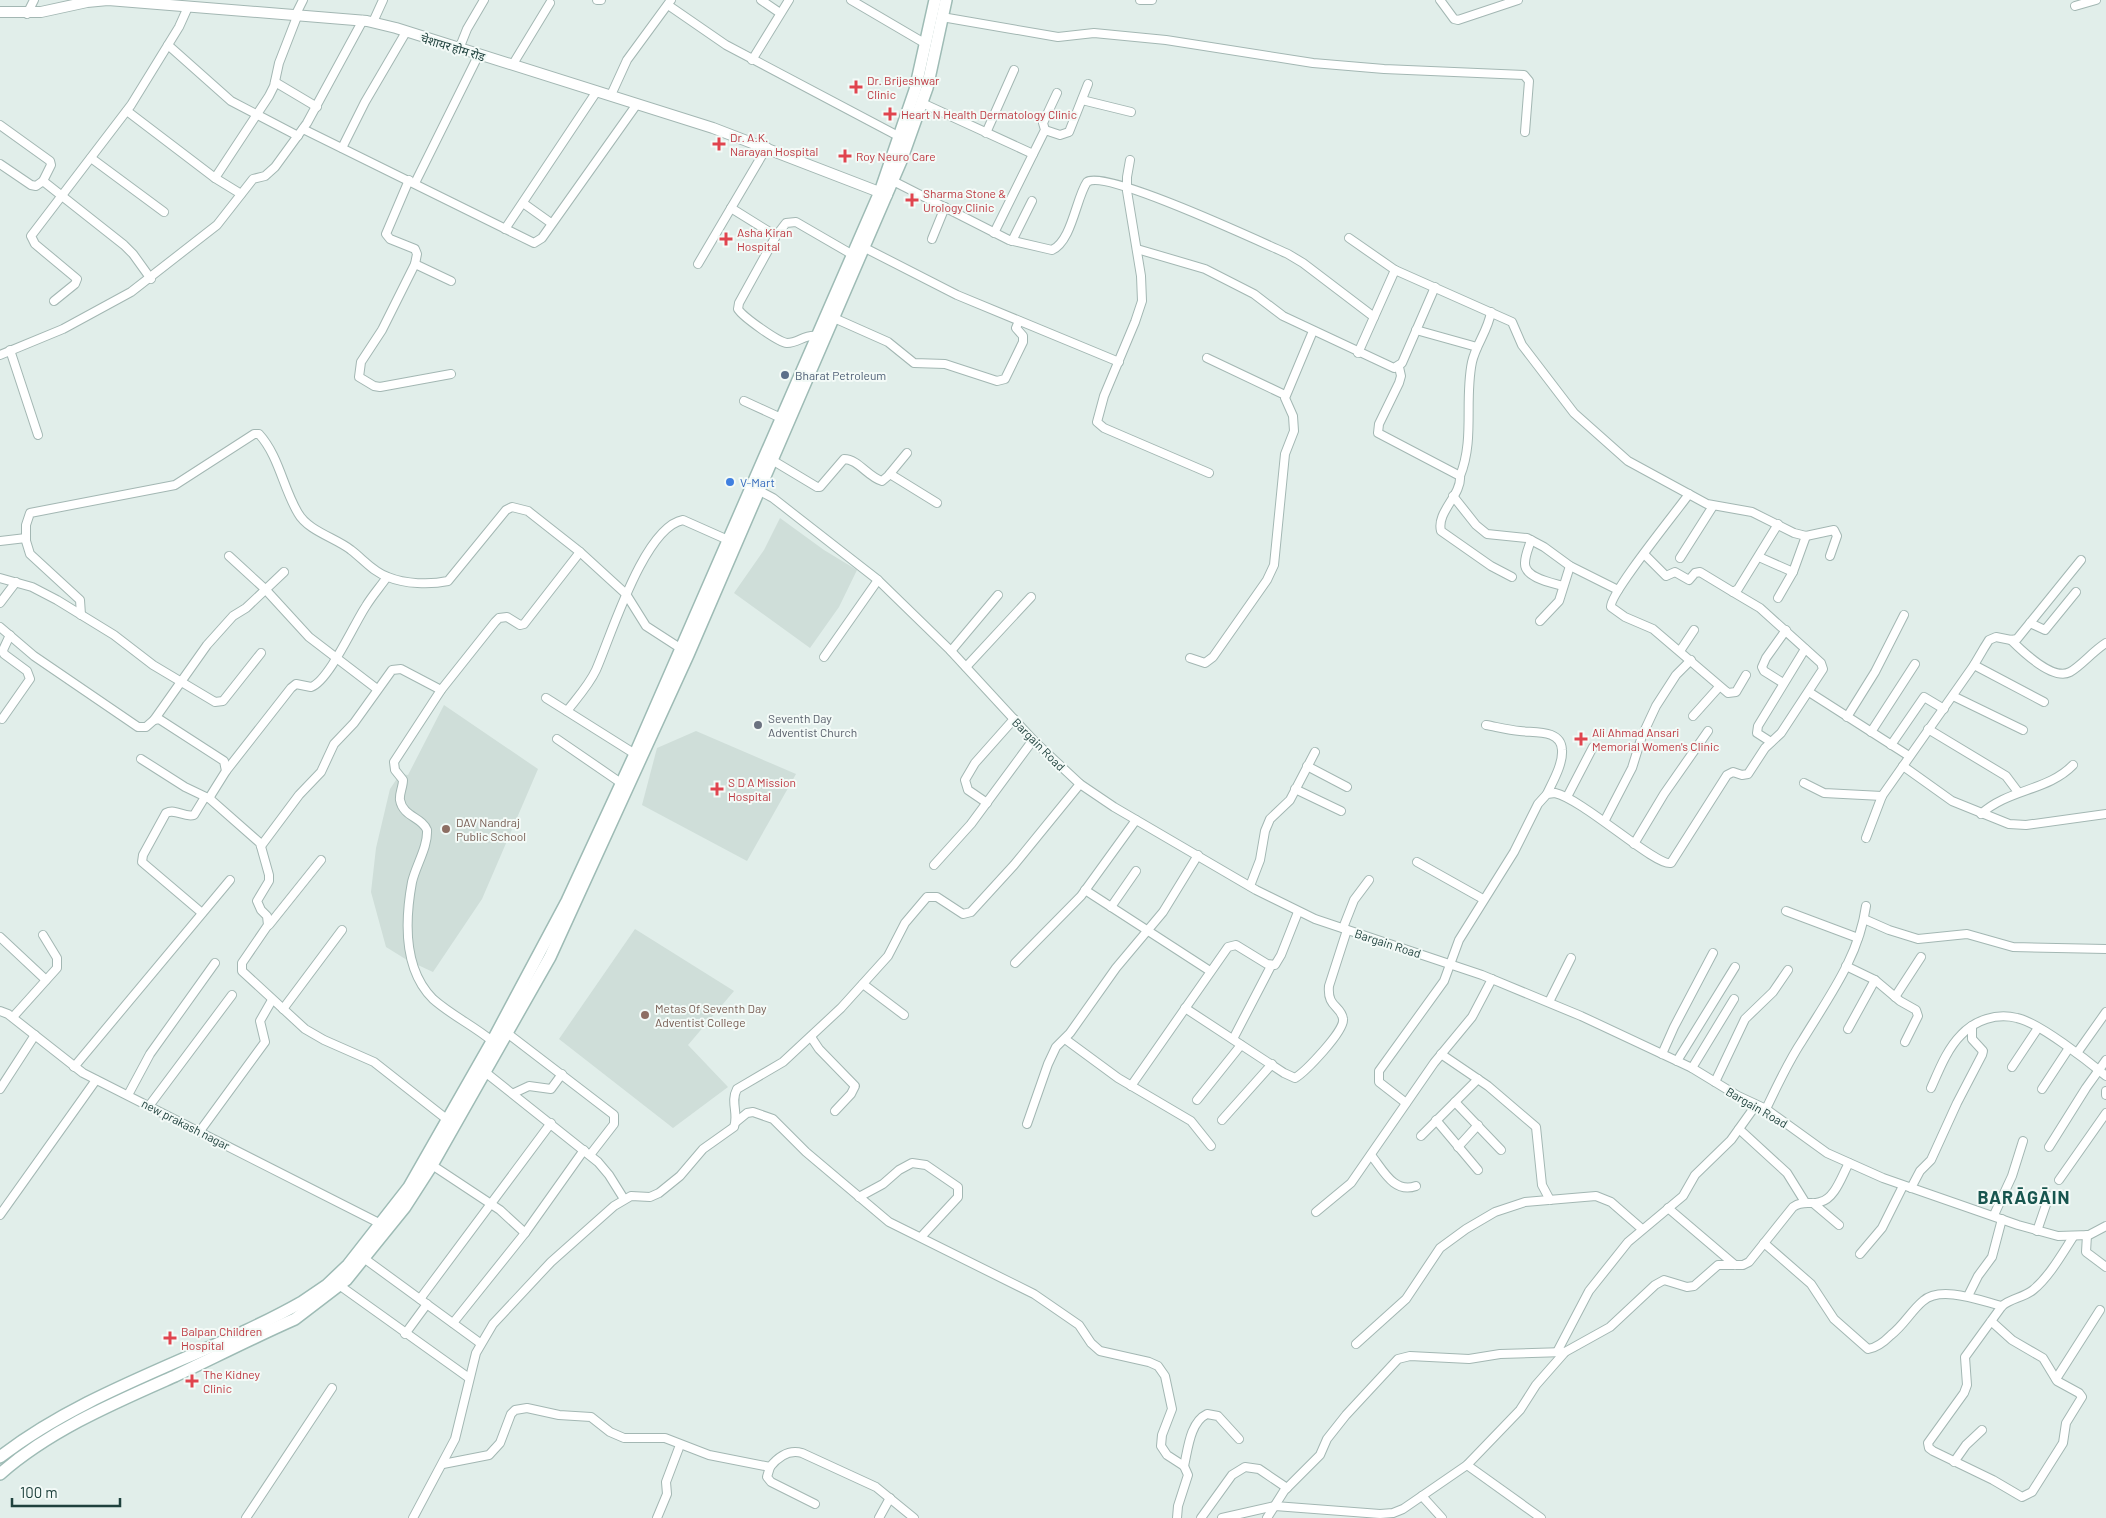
<svg xmlns="http://www.w3.org/2000/svg" width="2106" height="1518" viewBox="0 0 2106 1518" font-family="Barlow,'Noto Sans Devanagari',sans-serif">
<style>
.built{fill:#cfded9}
.lines{fill:none;stroke-linecap:round;stroke-linejoin:round}
.minor-casing{stroke:#a3b7b3;stroke-width:10}
.tertiary-casing{stroke:#a3b7b3;stroke-width:12}
.secondary-casing{stroke:#9ebbb5;stroke-width:14}
.minor{stroke:#fff;stroke-width:8}
.tertiary{stroke:#fff;stroke-width:10}
.secondary{stroke:#fff;stroke-width:11}
.health-dot{fill:#e0444e;stroke:#f3faf7;stroke-width:2}
.service-dot{fill:#5c6f8a;stroke:#f3faf7;stroke-width:2}
.shop-dot{fill:#3f7fe0;stroke:#f3faf7;stroke-width:2}
.worship-dot{fill:#6b7280;stroke:#f3faf7;stroke-width:2}
.education-dot{fill:#8d6e63;stroke:#f3faf7;stroke-width:2}
.labels{text-anchor:middle;dominant-baseline:central;stroke-width:4;stroke-linejoin:round;paint-order:stroke}
.street-label{font-size:12px;fill:#1f413d;stroke:#f3faf7}
.health-label{font-size:12px;fill:#be3a42;stroke:#f3faf7;text-anchor:start}
.service-label{font-size:12px;fill:#4e5e75;stroke:#f3faf7;text-anchor:start}
.shop-label{font-size:12px;fill:#366cbe;stroke:#f3faf7;text-anchor:start}
.worship-label{font-size:12px;fill:#5b616d;stroke:#f3faf7;text-anchor:start}
.education-label{font-size:12px;fill:#785e54;stroke:#f3faf7;text-anchor:start}
.district-label{font-size:18px;font-weight:bold;letter-spacing:1px;fill:#18564f;stroke:#f3faf7}
</style>
<rect width="100%" height="100%" fill="#e1eeea"/>
<g class="built">
<path d="M780 518 824 550 857 570 839 607 810 648 734 593 764 550Z"/>
<path d="M444 705 538 769 482 899 433 972 407 960 386 947 371 892 376 848 390 789 400 774 408 775Z"/>
<path d="M696 731 796 774 747 861 642 805 657 748Z"/>
<path d="M635 929 734 991 688 1045 728 1087 673 1128 559 1039Z"/>
</g>
<g class="lines">
<defs>
<g id="minor">
<path d="M597 0H601"/>
<path d="M761 0 780 13"/>
<path d="M851 0 926 44"/>
<path d="M1140 0H1152"/>
<path d="M1440 0 1454 19 1458 20 1518 0"/>
<path d="M668 5 726 45 900 137"/>
<path d="M2075 6 2096 0"/>
<path d="M27 14 34 0"/>
<path d="M296 14 303 0"/>
<path d="M942 17 1058 37 1094 33 1166 40 1313 63 1384 69 1524 75 1529 81 1525 132"/>
<path d="M373 22 383 0"/>
<path d="M168 45 231 101 298 136"/>
<path d="M459 49 467 29 484 0"/>
<path d="M752 60 789 0"/>
<path d="M513 64 550 3"/>
<path d="M275 82 317 107"/>
<path d="M611 95 627 60 671 0"/>
<path d="M1082 100 1131 112"/>
<path d="M922 103 1033 154"/>
<path d="M127 111 215 178 241 194"/>
<path d="M0 125 50 161 51 165 43 181"/>
<path d="M303 129 534 243 542 238 637 104"/>
<path d="M1045 130 1060 135 1069 132 1088 84"/>
<path d="M986 133 1014 70"/>
<path d="M342 148 365 102 406 32"/>
<path d="M91 158 164 212"/>
<path d="M1130 160 1127 177V191L1141 276 1142 301 1135 322 1104 396 1097 422 1104 428 1209 473"/>
<path d="M0 164 31 185 36 186 43 181 124 245 133 254 151 279"/>
<path d="M215 178 269 96 274 86 279 63 298 14"/>
<path d="M409 180 386 234 390 239 415 249 417 254 415 264 382 330 361 362 359 377 374 386 380 387 451 374"/>
<path d="M893 181 1009 240 1052 250C1072 241 1076 198 1087 182 1105 169 1261 242 1288 254L1303 263 1374 317"/>
<path d="M415 183 479 54"/>
<path d="M523 203 551 223"/>
<path d="M731 208 776 236 786 223 796 222 853 255"/>
<path d="M505 229 597 91"/>
<path d="M994 233 1045 130 1043 123 1057 93"/>
<path d="M776 236 739 303 738 309C743 317 778 342 787 343 799 343 804 334 817 336"/>
<path d="M1349 238 1395 270 1512 322 1522 345 1574 413 1628 461 1707 504 1752 512 1794 533 1806 536 1834 530 1837 536 1830 556"/>
<path d="M932 239 945 207"/>
<path d="M1012 241 1032 201"/>
<path d="M865 248 957 295 1119 362"/>
<path d="M1137 249 1205 269 1254 294 1283 316 1394 368 1402 363 1435 287"/>
<path d="M415 264 451 281"/>
<path d="M698 264 767 147"/>
<path d="M54 301 75 284 77 279 35 244 31 236 131 105 179 27 188 7"/>
<path d="M834 318 888 342 914 363 945 364 997 381 1005 379 1023 342V336L1016 328 1019 321"/>
<path d="M1416 330 1477 347"/>
<path d="M10 350 38 435"/>
<path d="M1358 353 1395 270"/>
<path d="M0 355 63 329 131 292 217 225 253 179 265 176 275 167 307 123 363 20"/>
<path d="M1207 358 1285 395"/>
<path d="M1399 367 1401 376 1399 383 1379 424 1378 433 1460 476C1462 495 1436 512 1441 531L1491 566 1512 577"/>
<path d="M744 401 781 418"/>
<path d="M772 460 817 487H820L844 459C858 459 868 477 882 481L888 476 907 453"/>
<path d="M890 474 937 503"/>
<path d="M1460 476C1475 439 1464 400 1472 362 1476 344 1488 331 1491 312"/>
<path d="M756 489 773 498 878 580 951 651 1035 742 1080 784 1114 807 1256 890 1315 919 1482 975 1581 1016 1692 1068 1738 1096 1766 1109 1827 1153 1883 1178 2018 1225 2058 1236 2089 1235 2106 1226"/>
<path d="M1689 494C1677 511 1609 594 1611 607L1625 617 1653 629 1728 693 1736 692 1746 675"/>
<path d="M1453 496 1476 525 1487 534 1527 538 1544 547 1570 566 1618 590"/>
<path d="M1531 540C1529 547 1525 555 1525 563 1524 578 1553 583 1563 586"/>
<path d="M0 541 26 538"/>
<path d="M1645 555 1666 576 1675 572 1689 580 1695 573 1700 572 1733 592 1738 589 1778 524"/>
<path d="M229 556 265 589 309 637 377 689"/>
<path d="M1759 557 1793 572"/>
<path d="M1680 558 1713 506"/>
<path d="M0 578 32 587 57 600 114 635 153 665 215 702 223 701 261 653"/>
<path d="M1778 598 1793 572 1806 536"/>
<path d="M0 603 16 582"/>
<path d="M81 615 80 600 30 554 26 541V525L30 513 175 485 254 434H259C279 456 283 488 298 513 308 531 336 538 351 550 363 559 373 572 388 577 405 584 430 585 448 581L506 510 512 507 528 511 580 552 626 594 646 626 680 648"/>
<path d="M1540 621 1559 601 1570 566"/>
<path d="M2030 623 2045 630 2076 592"/>
<path d="M0 627 34 656 138 727H146L154 720 159 719 224 761 226 771 211 795 210 799 260 843 269 875V881L257 901 261 910 267 916 268 925 242 963V971L305 1029 324 1040 374 1062 449 1121"/>
<path d="M2011 640C2022 651 2053 681 2070 672 2081 666 2093 651 2106 643"/>
<path d="M951 651 998 595"/>
<path d="M1680 651 1694 630"/>
<path d="M824 657 878 580"/>
<path d="M1190 658 1205 663 1213 657 1267 580 1274 565 1285 454 1294 431 1293 416 1285 398 1313 331"/>
<path d="M1974 665 2044 702"/>
<path d="M966 667 1031 597"/>
<path d="M1783 683 1764 671 1762 667 1766 658 1786 630"/>
<path d="M1809 692 1909 756"/>
<path d="M1953 696 2023 730"/>
<path d="M546 698 635 754"/>
<path d="M567 711C577 698 589 685 596 670 611 636 644 527 683 520L728 540"/>
<path d="M1693 716 1719 687"/>
<path d="M1847 717 1875 672 1904 615"/>
<path d="M2 719 30 679 27 671 4 654 3 650 10 635"/>
<path d="M154 720 207 645 233 616 246 608 284 572"/>
<path d="M1486 725C1497 727 1509 730 1520 731 1534 733 1561 729 1562 750 1563 764 1553 781 1547 794"/>
<path d="M1928 729 2006 776 2018 792"/>
<path d="M1871 732 1915 664"/>
<path d="M557 739 621 783"/>
<path d="M1771 742 1757 733 1758 726 1805 649"/>
<path d="M1891 745 1924 697 1944 709"/>
<path d="M141 759 185 787 208 798"/>
<path d="M1307 766 1347 787"/>
<path d="M1903 766 1952 801 2009 824 2026 825 2106 814"/>
<path d="M226 771 291 688 296 684 311 687C329 681 355 622 366 606 372 596 380 587 387 577"/>
<path d="M1804 783 1824 793 1882 796"/>
<path d="M1295 789 1341 811"/>
<path d="M1567 797 1593 747"/>
<path d="M987 803 968 790 965 780 975 763 1014 719"/>
<path d="M1981 814C2008 789 2048 791 2073 765"/>
<path d="M1605 820 1632 768 1642 736 1656 706 1676 675 1691 660"/>
<path d="M1866 838 1882 796 1974 665 1984 648 1989 640 1996 637 2011 640 2017 639 2081 560"/>
<path d="M1634 844 1664 794 1708 731"/>
<path d="M261 846 299 795 321 772 334 744 354 723 392 670 401 669 441 690"/>
<path d="M1417 862 1483 899"/>
<path d="M934 865 971 824 1033 740"/>
<path d="M1250 886 1260 860 1265 831 1270 819 1290 800 1315 752"/>
<path d="M1085 890 1210 971"/>
<path d="M1111 907 1136 871"/>
<path d="M1786 911 1858 938"/>
<path d="M202 913 142 862 143 855 166 813C176 808 184 818 194 815L205 797"/>
<path d="M1864 919 1889 930 1918 939 1967 934 2013 947 2106 949"/>
<path d="M269 925 321 860"/>
<path d="M1343 928 1354 900 1369 880"/>
<path d="M0 937 46 980"/>
<path d="M1015 963 1081 896 1136 820"/>
<path d="M1846 966 1875 980 1900 1001 1916 1010 1918 1016 1905 1042"/>
<path d="M863 984 904 1015"/>
<path d="M1895 997 1921 957"/>
<path d="M1549 1002 1571 958"/>
<path d="M1185 1008 1284 1073 1295 1078C1305 1072 1345 1031 1343 1019 1341 1005 1327 1008 1329 986L1347 930"/>
<path d="M283 1009 342 930"/>
<path d="M0 1011 8 1014 83 1073 381 1224"/>
<path d="M13 1017 57 968V958L43 935"/>
<path d="M1848 1029 1875 980"/>
<path d="M507 1033 614 1115V1124L590 1155"/>
<path d="M811 1037 819 1049 855 1086 851 1094 835 1111"/>
<path d="M1065 1039 1118 1078 1191 1121 1211 1146"/>
<path d="M1233 1039 1271 966"/>
<path d="M492 1041C474 1026 451 1015 433 999 403 969 405 920 412 882 416 865 428 847 427 830 422 817 403 817 400 800 399 794 403 787 403 780L395 770 394 762 441 690 495 622 499 618 507 617 520 625 524 624 580 552"/>
<path d="M2077 1053 2106 1012"/>
<path d="M1441 1054 1488 1086 1536 1127 1542 1185 1550 1200"/>
<path d="M1662 1054 1674 1027 1713 953"/>
<path d="M1677 1061 1735 967"/>
<path d="M74 1067 230 880"/>
<path d="M2012 1067 2038 1028"/>
<path d="M1692 1068 1734 999"/>
<path d="M485 1072 598 1162 609 1175 624 1199"/>
<path d="M1715 1082 1745 1019 1773 992 1788 970"/>
<path d="M1131 1086 1228 947 1236 945 1267 964 1275 965 1281 955 1298 912"/>
<path d="M1931 1088C1939 1070 1947 1049 1961 1035 1975 1020 1996 1013 2017 1018 2038 1022 2088 1061 2106 1076"/>
<path d="M0 1089 35 1035"/>
<path d="M2042 1089 2069 1048"/>
<path d="M2106 1091V1095"/>
<path d="M514 1093 529 1086 551 1089 562 1074"/>
<path d="M128 1095 150 1054 215 963"/>
<path d="M1197 1100 1241 1045"/>
<path d="M1455 1102 1501 1150"/>
<path d="M1406 1103 1379 1082V1071L1444 981 1459 940 1514 852 1538 804 1547 794 1555 793C1583 799 1656 867 1671 863L1727 775 1733 772 1742 775 1748 774 1765 748 1781 733 1823 669 1821 663 1760 608 1733 592"/>
<path d="M149 1106 232 995"/>
<path d="M1766 1109C1777 1086 1788 1062 1802 1041 1828 998 1859 957 1866 906"/>
<path d="M1222 1120 1272 1064"/>
<path d="M1436 1120 1478 1170"/>
<path d="M736 1122 747 1113 753 1112 773 1119 806 1152 889 1222 1034 1294 1079 1325 1091 1343 1100 1351 1149 1362 1158 1366 1165 1376 1172 1409 1162 1435 1161 1446 1167 1455 1184 1466 1188 1475 1178 1506 1177 1518"/>
<path d="M1027 1124 1048 1064 1056 1047 1070 1033 1116 968 1163 912 1198 855"/>
<path d="M1739 1129 1787 1173 1805 1202"/>
<path d="M200 1131 265 1042 260 1021 272 1000"/>
<path d="M1421 1136 1478 1079"/>
<path d="M1458 1147 1478 1125"/>
<path d="M2049 1147 2086 1088 2106 1060"/>
<path d="M1371 1155C1383 1170 1394 1194 1416 1186"/>
<path d="M432 1165 500 1210 525 1233"/>
<path d="M2059 1180 2106 1113"/>
<path d="M1911 1188 1920 1171 1931 1160 1957 1103 1982 1055 1983 1051 1972 1039V1026"/>
<path d="M859 1197 883 1184 899 1170 912 1163 926 1165 958 1187V1197L921 1237"/>
<path d="M1813 1203 1839 1225"/>
<path d="M1668 1208 1735 1265"/>
<path d="M1316 1212 1351 1183 1434 1063 1472 1017 1492 979"/>
<path d="M0 1215 96 1080"/>
<path d="M1994 1215 2012 1176 2023 1141"/>
<path d="M2037 1231 2049 1196"/>
<path d="M2087 1235 2086 1252 2106 1267"/>
<path d="M1764 1243 1811 1284 1834 1319 1868 1349C1877 1348 1885 1341 1891 1335 1904 1325 1911 1311 1923 1301 1941 1285 1981 1301 2002 1306"/>
<path d="M1860 1254 1882 1228 1903 1186"/>
<path d="M365 1259 480 1343"/>
<path d="M339 1285 469 1378"/>
<path d="M1968 1296 1978 1276 1992 1257 2002 1219"/>
<path d="M420 1299 551 1123"/>
<path d="M1991 1321 2012 1340 2043 1358 2057 1381 2079 1393 2082 1397 2066 1423 2063 1443 2032 1492 2022 1497 1993 1480 1933 1451 1929 1448 1928 1443 1964 1393 1967 1385 1965 1357 2002 1306C2011 1298 2023 1298 2033 1290 2049 1277 2062 1254 2073 1237"/>
<path d="M453 1323 525 1233 584 1150"/>
<path d="M405 1334 427 1304"/>
<path d="M1356 1344 1406 1299 1440 1248 1466 1229 1495 1212 1525 1202 1596 1196 1611 1202 1642 1229"/>
<path d="M1557 1352 1589 1291 1628 1242 1683 1196 1695 1175 1731 1140 1756 1105"/>
<path d="M2056 1379 2100 1310"/>
<path d="M1954 1462 1966 1445 1982 1430"/>
<path d="M443 1464 489 1455 500 1443 511 1414 515 1410 527 1408 559 1415 591 1417 610 1432 624 1438H665L709 1455 770 1467C778 1457 788 1449 802 1453L876 1487 914 1518"/>
<path d="M1467 1465 1541 1518"/>
<path d="M1184 1466C1188 1449 1190 1422 1207 1414L1218 1416 1239 1439"/>
<path d="M770 1467 767 1477 771 1482 815 1504"/>
<path d="M1422 1496 1442 1518"/>
<path d="M246 1518 332 1388"/>
<path d="M413 1518 455 1439 476 1353 493 1324 551 1262 614 1206 631 1196 650 1197 659 1193 680 1176 703 1149 734 1127C739 1114 730 1102 737 1089L783 1062 841 1008 888 956 905 923 927 897H937L963 914 971 912 1014 865 1080 784"/>
<path d="M657 1518 667 1494 666 1482 680 1445"/>
<path d="M879 1518 890 1498"/>
<path d="M1201 1518 1232 1475 1245 1467 1259 1469 1287 1488"/>
<path d="M1222 1518 1275 1506 1380 1514 1393 1513 1403 1509 1467 1465 1520 1410 1536 1385 1565 1352 1610 1327 1655 1285 1664 1280 1687 1287 1694 1286 1718 1265H1743L1749 1262 1793 1207C1803 1200 1810 1205 1820 1202 1835 1199 1842 1175 1849 1163"/>
<path d="M1267 1518 1284 1491 1320 1455 1327 1439 1346 1415 1398 1359 1410 1356 1469 1359 1500 1354 1565 1352"/>
</g>
<path id="tertiary" d="M0 12H41L87 2 108 0 367 21 396 28 713 128 887 195"/>
<g id="secondary">
<path d="M0 1457C89 1388 205 1357 302 1302L327 1285 348 1265 409 1187 494 1038 567 901 635 754 880 192 915 90 935 0"/>
<path d="M0 1474C50 1430 114 1403 175 1376 215 1357 254 1337 295 1319L346 1280 405 1207 432 1165 550 957 688 655 901 161 927 88 946 0"/>
</g>
</defs>
<use href="#minor" class="minor-casing"/>
<use href="#tertiary" class="tertiary-casing"/>
<use href="#secondary" class="secondary-casing"/>
<use href="#minor" class="minor"/>
<use href="#tertiary" class="tertiary"/>
<use href="#secondary" class="secondary"/>
</g>
<g class="health-dot">
<path d="M853.5 79.5h5v5h5v5h-5v5h-5v-5h-5v-5h5z"/>
<path d="M887.5 106.5h5v5h5v5h-5v5h-5v-5h-5v-5h5z"/>
<path d="M716.5 136.5h5v5h5v5h-5v5h-5v-5h-5v-5h5z"/>
<path d="M842.5 148.5h5v5h5v5h-5v5h-5v-5h-5v-5h5z"/>
<path d="M909.5 192.5h5v5h5v5h-5v5h-5v-5h-5v-5h5z"/>
<path d="M723.5 231.5h5v5h5v5h-5v5h-5v-5h-5v-5h5z"/>
<path d="M1578.5 731.5h5v5h5v5h-5v5h-5v-5h-5v-5h5z"/>
<path d="M714.5 781.5h5v5h5v5h-5v5h-5v-5h-5v-5h5z"/>
<path d="M167.5 1330.5h5v5h5v5h-5v5h-5v-5h-5v-5h5z"/>
<path d="M189.5 1373.5h5v5h5v5h-5v5h-5v-5h-5v-5h5z"/>
</g>
<circle class="service-dot" cx="785" cy="375" r="5"/>
<circle class="shop-dot" cx="730" cy="482" r="5"/>
<circle class="worship-dot" cx="758" cy="725" r="5"/>
<g class="education-dot">
<circle cx="446" cy="829" r="5"/>
<circle cx="645" cy="1015" r="5"/>
</g>
<g class="labels">
<g class="street-label">
<text transform="translate(453 47) rotate(17)">चेशायर होम रोड</text>
<text transform="translate(1039 744) rotate(45)">Bargain Road</text>
<text transform="translate(1388 943) rotate(18)">Bargain Road</text>
<text transform="translate(1757 1107) rotate(30)">Bargain Road</text>
<text transform="translate(186 1124) rotate(27)">new prakash nagar</text>
</g>
<g class="health-label">
<text x="867" y="80">Dr. Brijeshwar<tspan x="867" dy="14">Clinic</tspan></text>
<text x="901" y="114">Heart N Health Dermatology Clinic</text>
<text x="730" y="137">Dr. A.K.<tspan x="730" dy="14">Narayan Hospital</tspan></text>
<text x="856" y="156">Roy Neuro Care</text>
<text x="923" y="193">Sharma Stone &amp;<tspan x="923" dy="14">Urology Clinic</tspan></text>
<text x="737" y="232">Asha Kiran<tspan x="737" dy="14">Hospital</tspan></text>
<text x="1592" y="732">Ali Ahmad Ansari<tspan x="1592" dy="14">Memorial Women's Clinic</tspan></text>
<text x="728" y="782">S D A Mission<tspan x="728" dy="14">Hospital</tspan></text>
<text x="181" y="1331">Balpan Children<tspan x="181" dy="14">Hospital</tspan></text>
<text x="203" y="1374">The Kidney<tspan x="203" dy="14">Clinic</tspan></text>
</g>
<g class="service-label">
<text x="795" y="375">Bharat Petroleum</text>
</g>
<g class="shop-label">
<text x="740" y="482">V-Mart</text>
</g>
<g class="worship-label">
<text x="768" y="718">Seventh Day<tspan x="768" dy="14">Adventist Church</tspan></text>
</g>
<g class="education-label">
<text x="456" y="822">DAV Nandraj<tspan x="456" dy="14">Public School</tspan></text>
<text x="655" y="1008">Metas Of Seventh Day<tspan x="655" dy="14">Adventist College</tspan></text>
</g>
<g class="district-label">
<text x="2024" y="1197">BARĀGĀIN</text>
</g>
</g>
<path d="M12 1498v8h108v-8" fill="none" stroke="#1f413d" stroke-width="2.5"/>
<text x="20" y="1498" font-size="15" fill="#1f413d" stroke="#f3faf7" stroke-width="4" paint-order="stroke">100 m</text>
</svg>
